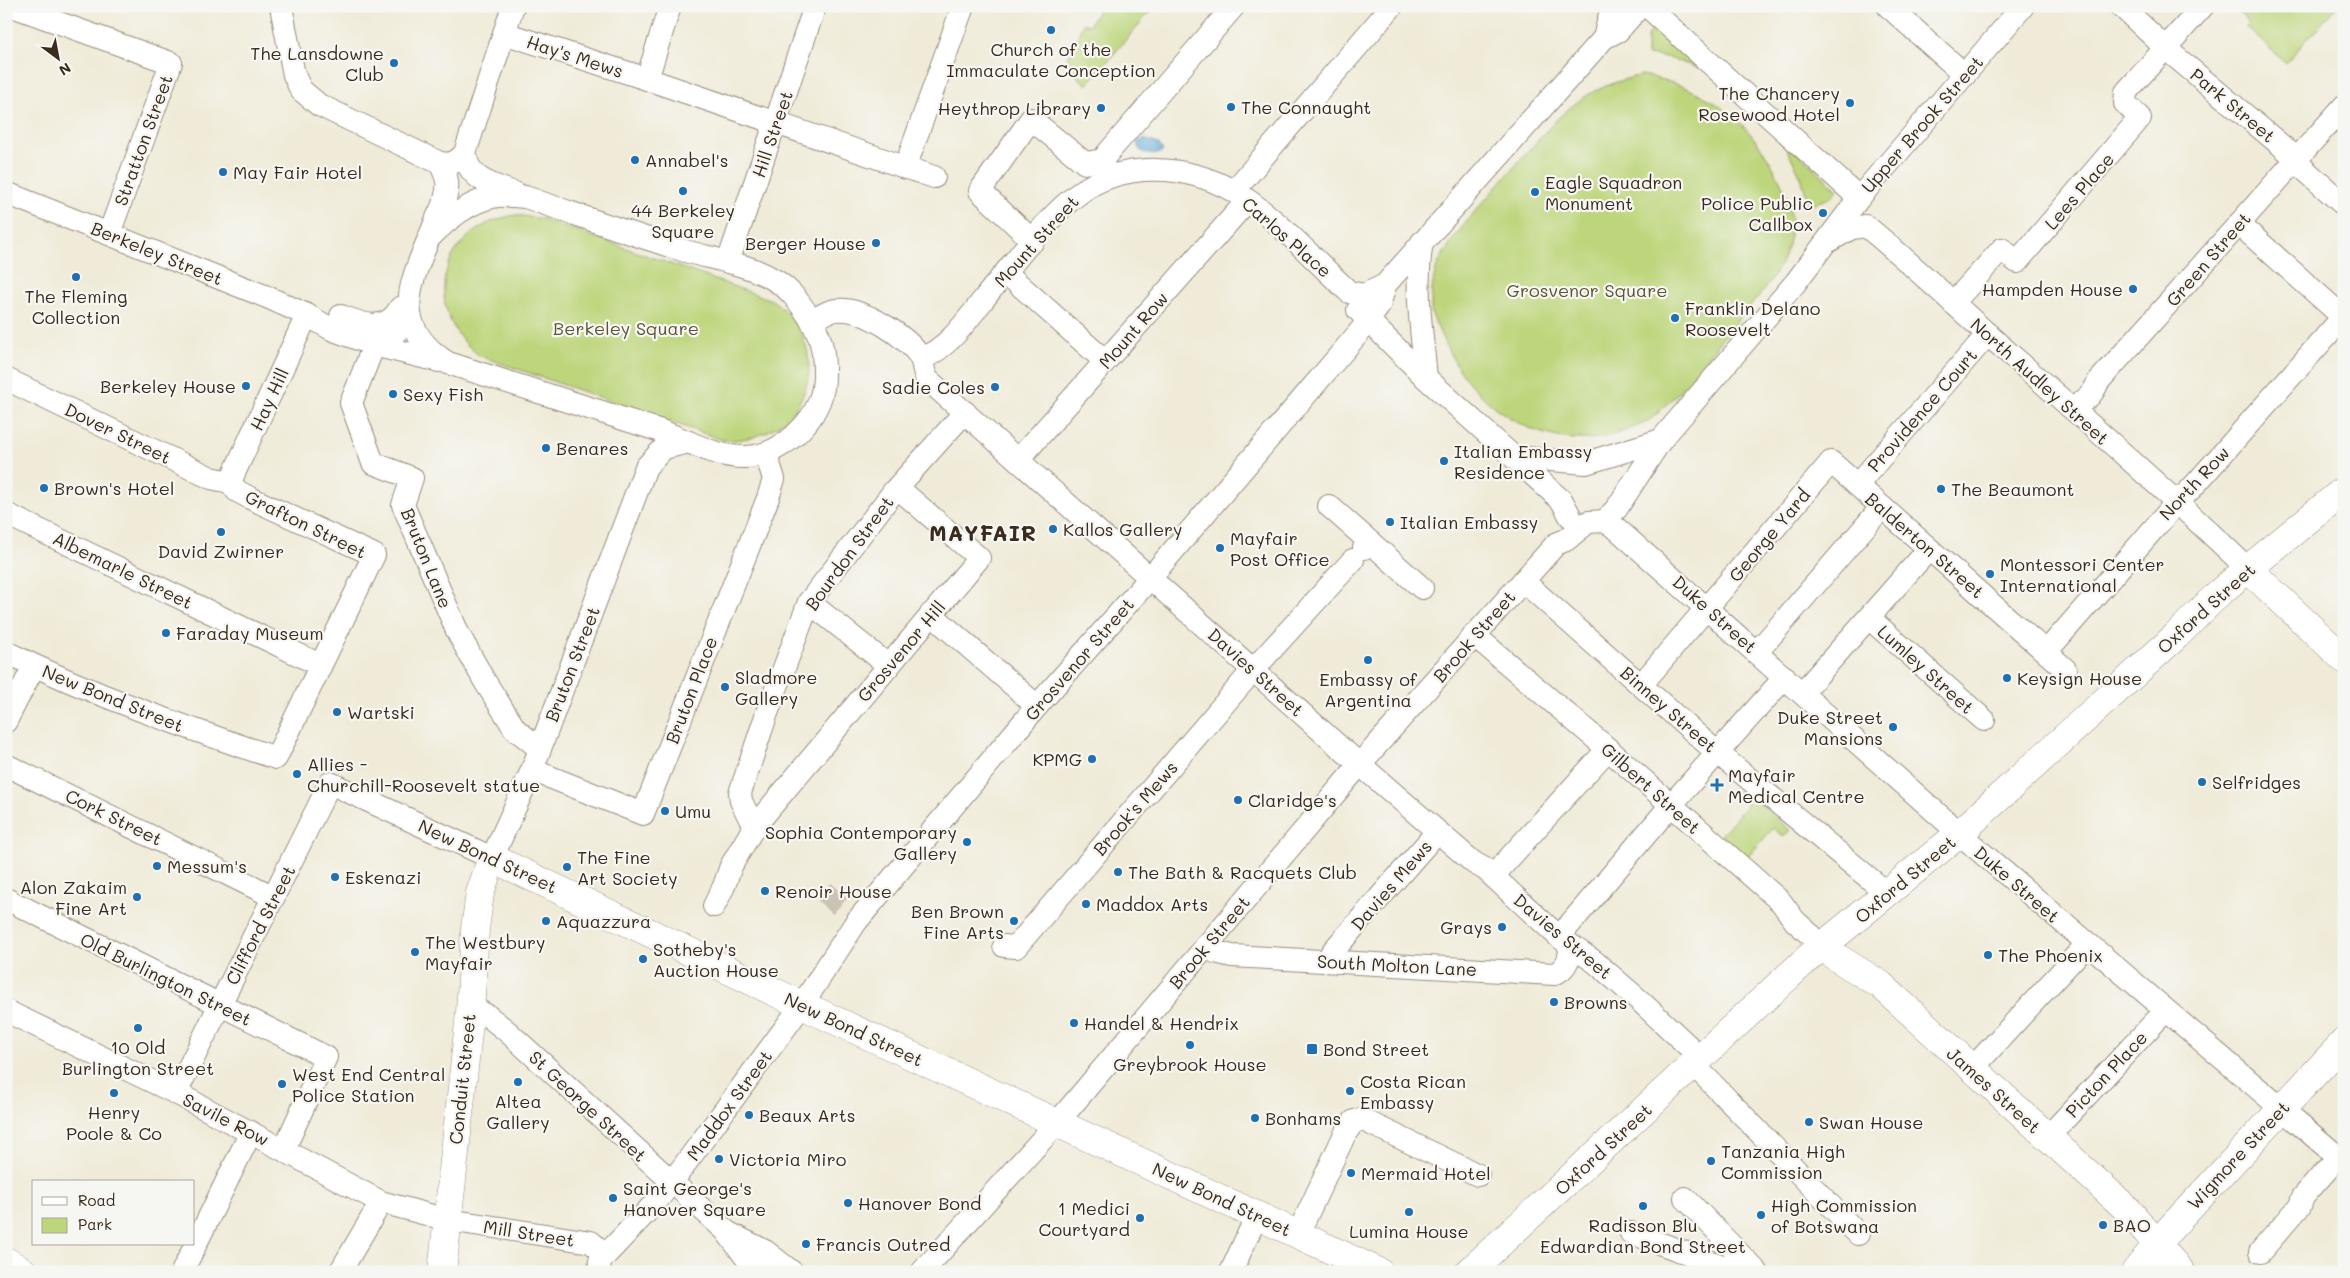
<svg xmlns="http://www.w3.org/2000/svg" width="2350" height="1278" viewBox="0 0 2350 1278" font-family="Mali,sans-serif">
<style>
.green{fill:#bdd67b;stroke:#7c804c}
.water{fill:#5ca5d3;stroke:#4c6878}
.lines{fill:none;stroke-linecap:round;stroke-linejoin:round}
.minor-tunnel{stroke:#ccc4b3;stroke-width:22;stroke-dasharray:22 11;stroke-linecap:butt}
.minor-casing{stroke:#968a7b;stroke-width:24}
.major-casing{stroke:#968a7b;stroke-width:29}
.minor{stroke:#fff;stroke-width:22}
.major{stroke:#fff;stroke-width:28}
.poi-dot{fill:#1f6fb2;stroke:#f6f6f2;stroke-width:2}
.labels{text-anchor:middle;dominant-baseline:central;stroke-width:4.5;stroke-linejoin:round;paint-order:stroke}
.poi-label{font-size:18px;fill:#3b2a1e;stroke:#f6f6f2;text-anchor:start}
.street-label{font-size:18px;fill:#3b2a1e;stroke:#f6f6f2}
.park-label{font-size:18px;fill:#5c5535;stroke:#f6f6f2}
.district-label{font-size:22px;font-weight:bold;letter-spacing:1px;fill:#3b2a1e;stroke:#f6f6f2}
</style>
<rect width="100%" height="100%" fill="#f6f6f2"/>
<filter id="ink" filterUnits="userSpaceOnUse"><feTurbulence type="fractalNoise" baseFrequency=".02" numOctaves="2"/><feDisplacementMap in="SourceGraphic" scale="10" xChannelSelector="R" yChannelSelector="G"/><feConvolveMatrix kernelMatrix="1 2 1 2 8 2 1 2 1" color-interpolation-filters="sRGB"/></filter>
<filter id="wash" filterUnits="userSpaceOnUse"><feTurbulence type="fractalNoise" baseFrequency=".0096" numOctaves="4" result="noise"/><feDisplacementMap in="SourceGraphic" scale="20" xChannelSelector="R" yChannelSelector="G"/><feGaussianBlur stdDeviation="1.12" result="paint"/><feColorMatrix in="noise" values="0 0 0 0 0 0 0 0 0 0 0 0 0 0 0 0 0 1.4 0 .05"/><feComposite in="paint" operator="in"/></filter>
<g filter="url(#wash)">
<rect width="100%" height="100%" fill="#f0ebd8"/>
<g class="green">
<path d="M1101 6H1155L1087 85 1063 64 1072 51 1083 23 1089 25Z"/>
<path d="M2231 6H2337L2286 63 2245 26 2249 22Z"/>
<path d="M1655 23 1701 65 1698 68 1666 57 1647 55V37Z"/>
<path d="M1642 75C1702 87 1745 114 1774 169 1789 197 1796 217 1787 248 1778 280 1742 314 1721 340 1699 367 1678 396 1652 418 1645 424 1635 427 1627 430 1575 451 1521 434 1482 396 1461 377 1449 354 1438 328 1435 322 1431 314 1431 308 1431 296 1433 275 1438 264 1454 231 1498 186 1523 157 1539 140 1554 120 1572 106 1593 89 1616 81 1642 75Z"/>
<path d="M1790 146 1838 190 1830 198 1809 205 1801 177 1787 149Z"/>
<path d="M516 215 544 219 772 300C841 350 807 444 723 440L480 356C418 310 439 227 516 215Z"/>
<path d="M1742 788 1790 830 1784 837 1773 828 1747 858 1721 835 1747 805 1735 795Z"/>
</g>
<path class="water" d="M1145 139 1159 144 1163 151C1156 157 1147 155 1140 150L1137 142Z"/>
</g>
<g filter="url(#ink)">
<g class="lines">
<path class="minor-tunnel" d="M824 891 842 908"/>
<defs>
<g id="minor">
<path d="M12 6 171 63 109 234"/>
<path d="M281 6 294 75 301 90 319 105 440 163C452 165 457 162 465 153L513 6"/>
<path d="M1647 6 1859 198"/>
<path d="M1888 6 1965 75"/>
<path d="M2121 6 2171 53 2289 152 2295 161 2344 205"/>
<path d="M504 33 647 79 934 177"/>
<path d="M1604 38 1612 6"/>
<path d="M647 79 670 6"/>
<path d="M465 153C468 181 494 185 517 194"/>
<path d="M905 168 963 6"/>
<path d="M1105 174 1103 160 1107 154 1234 6"/>
<path d="M1234 191 1392 6"/>
<path d="M6 193 267 297 307 315 331 329 374 345 439 361"/>
<path d="M2239 224 2343 317"/>
<path d="M430 237C449 218 470 201 497 196 506 195 516 196 525 197 575 214 625 232 676 248 713 261 763 263 792 294 804 308 816 325 821 343 824 355 825 375 823 388 817 423 778 458 743 457 714 457 685 439 658 430 588 407 518 386 448 363 382 321 416 274 437 218 442 207 449 194 447 181 446 175 443 169 440 163"/>
<path d="M1033 241 980 191 1031 119 1085 163 1103 160"/>
<path d="M1829 241 1852 228 1866 226C1916 267 1962 312 2011 355 2091 425 2171 495 2248 569"/>
<path d="M1422 242C1414 287 1422 332 1426 378"/>
<path d="M728 262 815 6"/>
<path d="M1006 273 1105 361"/>
<path d="M1953 303 2002 249 2017 262 2140 118 2125 103 2126 92 2203 6"/>
<path d="M1358 310 1426 378 1562 501 1570 516"/>
<path d="M341 316C362 324 386 334 400 308"/>
<path d="M410 318 392 336 374 345 351 403 373 463 412 478 403 505 458 633 484 680 515 729 540 749"/>
<path d="M812 321C819 317 829 310 837 310 862 307 908 337 920 357 924 364 923 372 927 379L1335 743 1474 863 1485 869 1559 937 1595 962 1639 1000 1701 1058"/>
<path d="M921 359C952 347 974 310 995 285 1018 258 1049 215 1077 195 1122 160 1187 164 1235 192 1273 214 1315 261 1349 292L1364 295 1385 285"/>
<path d="M6 379 211 478 230 482"/>
<path d="M2070 407C2084 402 2092 397 2098 382L2344 106"/>
<path d="M1515 457 1586 463 1661 440"/>
<path d="M1018 460 1247 201"/>
<path d="M230 482 307 315"/>
<path d="M1857 485 1988 334"/>
<path d="M1329 506 1370 542 1364 548"/>
<path d="M6 514 320 665"/>
<path d="M1605 521 1617 508 1661 440 1796 282 1859 198 2023 6"/>
<path d="M1370 542 1422 588"/>
<path d="M1523 581 1713 749 1887 893"/>
<path d="M809 602 889 666"/>
<path d="M931 614 1037 706"/>
<path d="M1869 618 1984 720"/>
<path d="M1474 635 1608 749 1781 902 1795 921 1823 946"/>
<path d="M6 652C93 695 184 727 276 758L374 555 250 498 237 491 230 482"/>
<path d="M1757 652 1882 507"/>
<path d="M2046 652 2177 502 2192 488 2344 316"/>
<path d="M1641 685 1831 462 2065 669"/>
<path d="M1802 693 1929 549"/>
<path d="M6 721 34 666"/>
<path d="M6 765 274 897"/>
<path d="M532 770 643 814 768 498 774 479 766 454"/>
<path d="M754 827 741 801 740 793 767 713 809 602 894 491 965 412"/>
<path d="M1493 876 1608 749"/>
<path d="M6 899 326 1057 284 1149"/>
<path d="M714 906 724 886 731 866 754 827 979 558 898 488"/>
<path d="M1559 937 1671 805 1785 677"/>
<path d="M1004 946 1016 947 1254 669 1353 560"/>
<path d="M1206 946 1215 952 1232 956 1554 974C1566 969 1570 959 1570 946"/>
<path d="M1326 961 1333 951 1437 832"/>
<path d="M470 1006 488 1016 508 1032 726 1231 757 1272"/>
<path d="M6 1011 176 1093 381 1202 448 1220 591 1242 605 1254"/>
<path d="M1694 1065 1858 1234"/>
<path d="M1971 1070 2087 944"/>
<path d="M176 1093 330 783 492 858 532 770 646 467 664 448 689 442"/>
<path d="M2047 1138 2165 1011"/>
<path d="M1685 1198 1757 1272"/>
<path d="M729 1233 765 1251 792 1272"/>
<path d="M1631 1233 1720 1265 1755 1272"/>
<path d="M1298 1234 1345 1134 1354 1121 1361 1119 1478 1175"/>
<path d="M2260 1252 2300 1206 2303 1197 2338 1157"/>
<path d="M182 1272 251 1132"/>
<path d="M340 1272 381 1202"/>
<path d="M599 1272 600 1261 656 1202 680 1171 802 1005 856 922 1037 706 1150 578 1362 329 1379 306 1385 285 1604 38 1618 31 1640 6"/>
<path d="M922 1272 1057 1123 1360 764 1556 544 1566 540 1588 522 1605 521 1617 529 1976 848 2344 1162"/>
<path d="M1231 1272 1257 1215"/>
</g>
<g id="major">
<path d="M2248 569 2344 659"/>
<path d="M1823 946 1836 957 1881 985 2128 1210 2181 1272"/>
<path d="M6 1261 24 1272"/>
<path d="M442 1272 470 1013 475 929 480 893 492 858 802 1005 1379 1272"/>
<path d="M1469 1272 1808 958 1960 833 2176 636 2220 592 2344 490"/>
<path d="M2135 1272 2168 1231 2344 1042"/>
</g>
</defs>
<use href="#minor" class="minor-casing"/>
<use href="#major" class="major-casing"/>
<use href="#minor" class="minor"/>
<use href="#major" class="major"/>
</g>
</g>
<g class="poi-dot">
<circle cx="1051" cy="30" r="5"/>
<circle cx="394" cy="63" r="5"/>
<circle cx="1850" cy="103" r="5"/>
<circle cx="1231" cy="107" r="5"/>
<circle cx="1101" cy="108" r="5"/>
<circle cx="635" cy="160" r="5"/>
<circle cx="223" cy="172" r="5"/>
<circle cx="683" cy="191" r="5"/>
<circle cx="1535" cy="192" r="5"/>
<circle cx="1823" cy="213" r="5"/>
<circle cx="876" cy="243" r="5"/>
<circle cx="76" cy="277" r="5"/>
<circle cx="2133" cy="289" r="5"/>
<circle cx="1675" cy="318" r="5"/>
<circle cx="246" cy="386" r="5"/>
<circle cx="995" cy="387" r="5"/>
<circle cx="393" cy="394" r="5"/>
<circle cx="546" cy="448" r="5"/>
<circle cx="1444" cy="461" r="5"/>
<circle cx="44" cy="488" r="5"/>
<circle cx="1941" cy="489" r="5"/>
<circle cx="1390" cy="522" r="5"/>
<circle cx="1053" cy="529" r="5"/>
<circle cx="221" cy="532" r="5"/>
<circle cx="1220" cy="548" r="5"/>
<circle cx="1990" cy="574" r="5"/>
<circle cx="166" cy="633" r="5"/>
<circle cx="1368" cy="660" r="5"/>
<circle cx="2007" cy="678" r="5"/>
<circle cx="725" cy="687" r="5"/>
<circle cx="337" cy="712" r="5"/>
<circle cx="1893" cy="727" r="5"/>
<circle cx="1092" cy="759" r="5"/>
<circle cx="297" cy="774" r="5"/>
<circle cx="2202" cy="782" r="5"/>
<path d="M1714.5 777.5h5v5h5v5h-5v5h-5v-5h-5v-5h5z"/>
<circle cx="1238" cy="800" r="5"/>
<circle cx="665" cy="811" r="5"/>
<circle cx="967" cy="842" r="5"/>
<circle cx="157" cy="866" r="5"/>
<circle cx="567" cy="867" r="5"/>
<circle cx="1118" cy="872" r="5"/>
<circle cx="335" cy="877" r="5"/>
<circle cx="765" cy="891" r="5"/>
<circle cx="137" cy="897" r="5"/>
<circle cx="1086" cy="904" r="5"/>
<circle cx="546" cy="921" r="5"/>
<circle cx="1014" cy="921" r="5"/>
<circle cx="1502" cy="927" r="5"/>
<circle cx="415" cy="952" r="5"/>
<circle cx="1988" cy="955" r="5"/>
<circle cx="643" cy="959" r="5"/>
<circle cx="1554" cy="1002" r="5"/>
<circle cx="1074" cy="1023" r="5"/>
<circle cx="138" cy="1028" r="5"/>
<circle cx="1190" cy="1045" r="5"/>
<rect x="1306" y="1043" width="12" height="12" rx="2.5"/>
<circle cx="518" cy="1082" r="5"/>
<circle cx="282" cy="1084" r="5"/>
<circle cx="1350" cy="1091" r="5"/>
<circle cx="114" cy="1093" r="5"/>
<circle cx="749" cy="1115" r="5"/>
<circle cx="1255" cy="1118" r="5"/>
<circle cx="1809" cy="1122" r="5"/>
<circle cx="719" cy="1159" r="5"/>
<circle cx="1711" cy="1161" r="5"/>
<circle cx="1351" cy="1173" r="5"/>
<circle cx="613" cy="1198" r="5"/>
<circle cx="848" cy="1203" r="5"/>
<circle cx="1643" cy="1206" r="5"/>
<circle cx="1409" cy="1212" r="5"/>
<circle cx="1761" cy="1215" r="5"/>
<circle cx="1140" cy="1218" r="5"/>
<circle cx="2103" cy="1225" r="5"/>
<circle cx="806" cy="1244" r="5"/>
</g>
<g class="labels">
<g class="poi-label">
<text x="1051" y="49" text-anchor="middle">Church of the<tspan x="1051" dy="21">Immaculate Conception</tspan></text>
<text x="384" y="53" text-anchor="end">The Lansdowne<tspan x="384" dy="21">Club</tspan></text>
<text x="1840" y="93" text-anchor="end">The Chancery<tspan x="1840" dy="21">Rosewood Hotel</tspan></text>
<text x="1241" y="107">The Connaught</text>
<text x="1091" y="108" text-anchor="end">Heythrop Library</text>
<text x="645" y="160">Annabel's</text>
<text x="233" y="172">May Fair Hotel</text>
<text x="1545" y="182">Eagle Squadron<tspan x="1545" dy="21">Monument</tspan></text>
<text x="1813" y="203" text-anchor="end">Police Public<tspan x="1813" dy="21">Callbox</tspan></text>
<text x="683" y="210" text-anchor="middle">44 Berkeley<tspan x="683" dy="21">Square</tspan></text>
<text x="866" y="243" text-anchor="end">Berger House</text>
<text x="2123" y="289" text-anchor="end">Hampden House</text>
<text x="76" y="296" text-anchor="middle">The Fleming<tspan x="76" dy="21">Collection</tspan></text>
<text x="1685" y="308">Franklin Delano<tspan x="1685" dy="21">Roosevelt</tspan></text>
<text x="236" y="386" text-anchor="end">Berkeley House</text>
<text x="985" y="387" text-anchor="end">Sadie Coles</text>
<text x="403" y="394">Sexy Fish</text>
<text x="556" y="448">Benares</text>
<text x="1454" y="451">Italian Embassy<tspan x="1454" dy="21">Residence</tspan></text>
<text x="54" y="488">Brown's Hotel</text>
<text x="1951" y="489">The Beaumont</text>
<text x="1400" y="522">Italian Embassy</text>
<text x="1063" y="529">Kallos Gallery</text>
<text x="1230" y="538">Mayfair<tspan x="1230" dy="21">Post Office</tspan></text>
<text x="221" y="551" text-anchor="middle">David Zwirner</text>
<text x="2000" y="564">Montessori Center<tspan x="2000" dy="21">International</tspan></text>
<text x="176" y="633">Faraday Museum</text>
<text x="735" y="677">Sladmore<tspan x="735" dy="21">Gallery</tspan></text>
<text x="2017" y="678">Keysign House</text>
<text x="1368" y="679" text-anchor="middle">Embassy of<tspan x="1368" dy="21">Argentina</tspan></text>
<text x="347" y="712">Wartski</text>
<text x="1883" y="717" text-anchor="end">Duke Street<tspan x="1883" dy="21">Mansions</tspan></text>
<text x="1082" y="759" text-anchor="end">KPMG</text>
<text x="307" y="764">Allies -<tspan x="307" dy="21">Churchill-Roosevelt statue</tspan></text>
<text x="1728" y="775">Mayfair<tspan x="1728" dy="21">Medical Centre</tspan></text>
<text x="2212" y="782">Selfridges</text>
<text x="1248" y="800">Claridge's</text>
<text x="675" y="811">Umu</text>
<text x="957" y="832" text-anchor="end">Sophia Contemporary<tspan x="957" dy="21">Gallery</tspan></text>
<text x="577" y="857">The Fine<tspan x="577" dy="21">Art Society</tspan></text>
<text x="167" y="866">Messum's</text>
<text x="1128" y="872">The Bath &amp; Racquets Club</text>
<text x="345" y="877">Eskenazi</text>
<text x="127" y="887" text-anchor="end">Alon Zakaim<tspan x="127" dy="21">Fine Art</tspan></text>
<text x="775" y="891">Renoir House</text>
<text x="1096" y="904">Maddox Arts</text>
<text x="1004" y="911" text-anchor="end">Ben Brown<tspan x="1004" dy="21">Fine Arts</tspan></text>
<text x="556" y="921">Aquazzura</text>
<text x="1492" y="927" text-anchor="end">Grays</text>
<text x="425" y="942">The Westbury<tspan x="425" dy="21">Mayfair</tspan></text>
<text x="653" y="949">Sotheby's<tspan x="653" dy="21">Auction House</tspan></text>
<text x="1998" y="955">The Phoenix</text>
<text x="1564" y="1002">Browns</text>
<text x="1084" y="1023">Handel &amp; Hendrix</text>
<text x="138" y="1047" text-anchor="middle">10 Old<tspan x="138" dy="21">Burlington Street</tspan></text>
<text x="1323" y="1049">Bond Street</text>
<text x="1190" y="1064" text-anchor="middle">Greybrook House</text>
<text x="292" y="1074">West End Central<tspan x="292" dy="21">Police Station</tspan></text>
<text x="1360" y="1081">Costa Rican<tspan x="1360" dy="21">Embassy</tspan></text>
<text x="518" y="1101" text-anchor="middle">Altea<tspan x="518" dy="21">Gallery</tspan></text>
<text x="114" y="1112" text-anchor="middle">Henry<tspan x="114" dy="21">Poole &amp; Co</tspan></text>
<text x="759" y="1115">Beaux Arts</text>
<text x="1265" y="1118">Bonhams</text>
<text x="1819" y="1122">Swan House</text>
<text x="1721" y="1151">Tanzania High<tspan x="1721" dy="21">Commission</tspan></text>
<text x="729" y="1159">Victoria Miro</text>
<text x="1361" y="1173">Mermaid Hotel</text>
<text x="623" y="1188">Saint George's<tspan x="623" dy="21">Hanover Square</tspan></text>
<text x="858" y="1203">Hanover Bond</text>
<text x="1771" y="1205">High Commission<tspan x="1771" dy="21">of Botswana</tspan></text>
<text x="1130" y="1208" text-anchor="end">1 Medici<tspan x="1130" dy="21">Courtyard</tspan></text>
<text x="1643" y="1225" text-anchor="middle">Radisson Blu<tspan x="1643" dy="21">Edwardian Bond Street</tspan></text>
<text x="2113" y="1225">BAO</text>
<text x="1409" y="1231" text-anchor="middle">Lumina House</text>
<text x="816" y="1244">Francis Outred</text>
</g>
<g class="street-label">
<text transform="translate(575 56) rotate(18)">Hay's Mews</text>
<text transform="translate(2233 105) rotate(40)">Park Street</text>
<text transform="translate(1922 124) rotate(-49)">Upper Brook Street</text>
<text transform="translate(772 134) rotate(-71)">Hill Street</text>
<text transform="translate(143 140) rotate(-70)">Stratton Street</text>
<text transform="translate(2079 191) rotate(-49)">Lees Place</text>
<text transform="translate(1287 237) rotate(41)">Carlos Place</text>
<text transform="translate(1036 241) rotate(-48)">Mount Street</text>
<text transform="translate(157 253) rotate(22)">Berkeley Street</text>
<text transform="translate(2208 259) rotate(-49)">Green Street</text>
<text transform="translate(1133 330) rotate(-49)">Mount Row</text>
<text transform="translate(2040 381) rotate(42)">North Audley Street</text>
<text transform="translate(269 399) rotate(-65)">Hay Hill</text>
<text transform="translate(1922 410) rotate(-49)">Providence Court</text>
<text transform="translate(118 433) rotate(26)">Dover Street</text>
<text transform="translate(2194 483) rotate(-47)">North Row</text>
<text transform="translate(306 524) rotate(26)">Grafton Street</text>
<text transform="translate(1769 535) rotate(-50)">George Yard</text>
<text transform="translate(1925 545) rotate(41)">Balderton Street</text>
<text transform="translate(849 553) rotate(-54)">Bourdon Street</text>
<text transform="translate(427 558) rotate(68)">Bruton Lane</text>
<text transform="translate(123 570) rotate(26)">Albemarle Street</text>
<text transform="translate(2206 608) rotate(-42)">Oxford Street</text>
<text transform="translate(1715 614) rotate(42)">Duke Street</text>
<text transform="translate(1474 636) rotate(-49)">Brook Street</text>
<text transform="translate(901 651) rotate(-50)">Grosvenor Hill</text>
<text transform="translate(1079 659) rotate(-49)">Grosvenor Street</text>
<text transform="translate(572 664) rotate(-69)">Bruton Street</text>
<text transform="translate(1926 669) rotate(42)">Lumley Street</text>
<text transform="translate(1256 672) rotate(42)">Davies Street</text>
<text transform="translate(691 690) rotate(-69)">Bruton Place</text>
<text transform="translate(113 698) rotate(22)">New Bond Street</text>
<text transform="translate(1669 709) rotate(41)">Binney Street</text>
<text transform="translate(1651 788) rotate(42)">Gilbert Street</text>
<text transform="translate(1135 808) rotate(-49)">Brook's Mews</text>
<text transform="translate(114 817) rotate(26)">Cork Street</text>
<text transform="translate(488 856) rotate(25)">New Bond Street</text>
<text transform="translate(1905 879) rotate(-40)">Oxford Street</text>
<text transform="translate(2017 884) rotate(41)">Duke Street</text>
<text transform="translate(1391 885) rotate(-49)">Davies Mews</text>
<text transform="translate(260 925) rotate(-63)">Clifford Street</text>
<text transform="translate(1563 936) rotate(40)">Davies Street</text>
<text transform="translate(1209 942) rotate(-50)">Brook Street</text>
<text transform="translate(1397 965) rotate(3)">South Molton Lane</text>
<text transform="translate(166 979) rotate(26)">Old Burlington Street</text>
<text transform="translate(854 1029) rotate(25)">New Bond Street</text>
<text transform="translate(2106 1074) rotate(-47)">Picton Place</text>
<text transform="translate(462 1079) rotate(-84)">Conduit Street</text>
<text transform="translate(1994 1090) rotate(42)">James Street</text>
<text transform="translate(729 1105) rotate(-54)">Maddox Street</text>
<text transform="translate(588 1106) rotate(43)">St George Street</text>
<text transform="translate(226 1119) rotate(27)">Savile Row</text>
<text transform="translate(1603 1149) rotate(-43)">Oxford Street</text>
<text transform="translate(2238 1155) rotate(-47)">Wigmore Street</text>
<text transform="translate(1222 1199) rotate(25)">New Bond Street</text>
<text transform="translate(529 1233) rotate(9)">Mill Street</text>
</g>
<g class="park-label">
<text x="1587" y="290">Grosvenor Square</text>
<text x="626" y="328">Berkeley Square</text>
</g>
<g class="district-label">
<text x="983" y="532">MAYFAIR</text>
</g>
</g>
<rect width="2350" height="1278" fill="none" stroke="#f6f6f2" stroke-width="25"/>
<rect x="32" y="1180" width="162" height="65" fill="#f6f6f2" stroke="#aba49d"/>
<rect x="42" y="1197" width="25" height="8" fill="#ffffff" stroke="#aba49d"/>
<text x="78" y="1206" font-size="15" fill="#3b2a1e">Road</text>
<rect x="42" y="1218" width="25" height="15" fill="#bdd67b" stroke="#aba49d"/>
<text x="78" y="1230" font-size="15" fill="#3b2a1e">Park</text>
<g transform="translate(58 58) rotate(148)" stroke="#f6f6f2" stroke-width="4" paint-order="stroke">
<path d="M0-4L9 19L0 12L-9 19Z" fill="#3b2a1e"/>
<text y="-8" font-size="14" font-weight="bold" text-anchor="middle" fill="#3b2a1e">N</text>
</g>
</svg>
